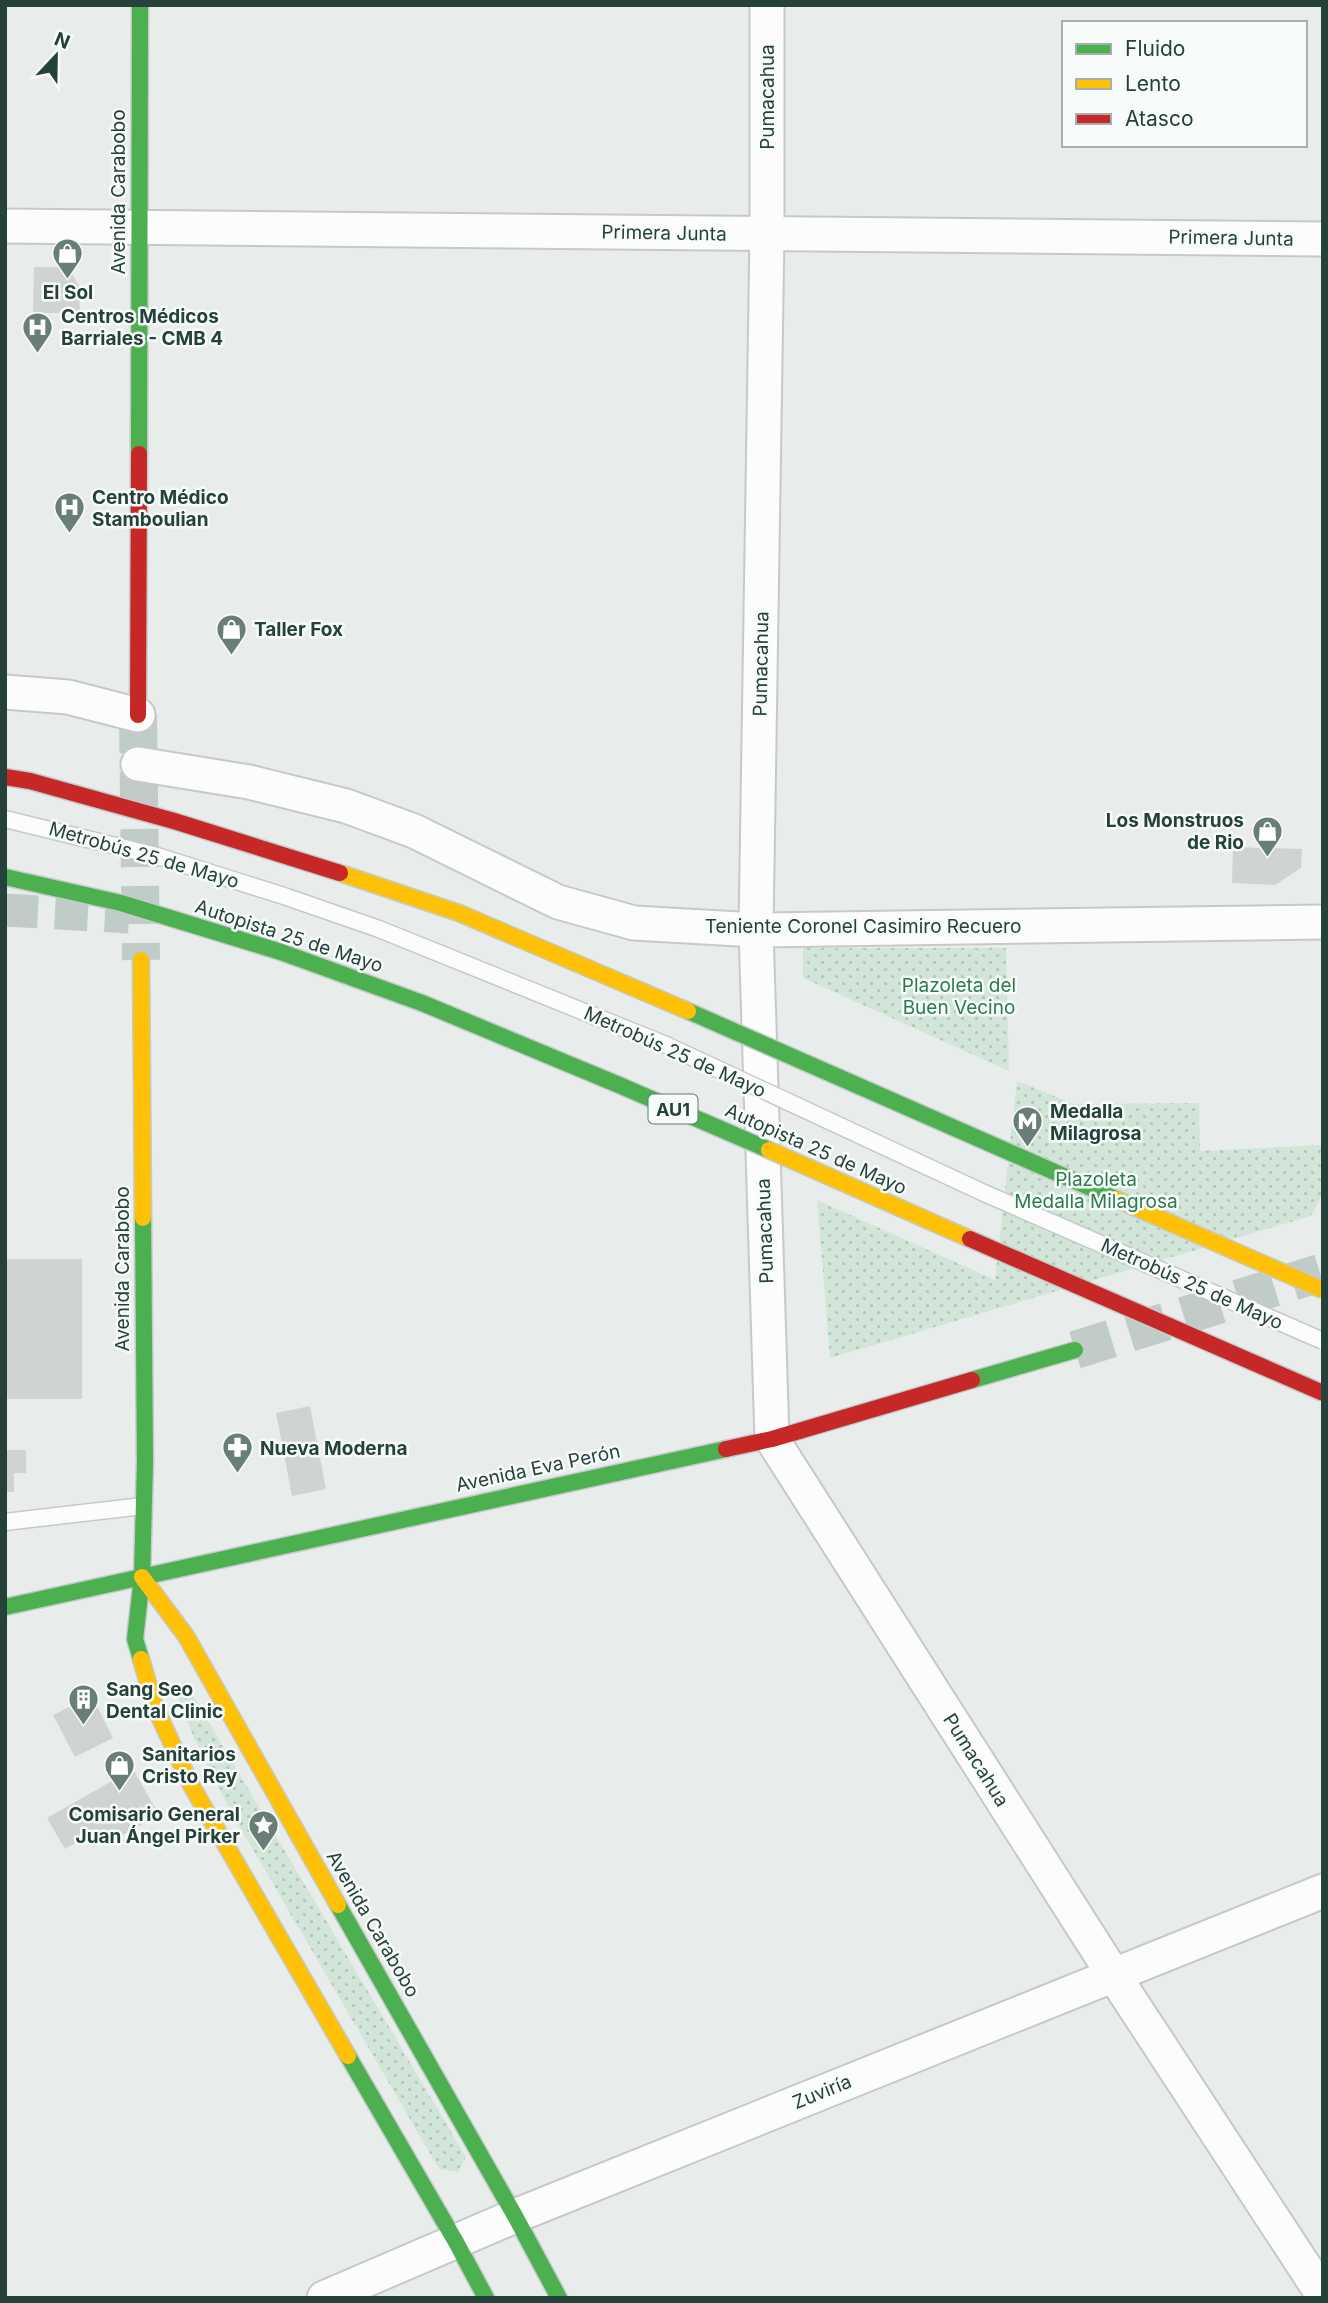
<svg xmlns="http://www.w3.org/2000/svg" width="1328" height="2303" viewBox="0 0 1328 2303" font-family="Inter,sans-serif">
<style>
.park{fill:url(#park-dots)}
.building{fill:#cfd4d2}
.lines{fill:none;stroke-linecap:round;stroke-linejoin:round}
.street-tunnel{stroke:#c1cbc8;stroke-width:33;stroke-dasharray:33 17;stroke-linecap:butt}
.secondary-tunnel{stroke:#c1cbc8;stroke-width:38;stroke-dasharray:38 19;stroke-linecap:butt}
.lane-casing{stroke:#c5cac8;stroke-width:19}
.street-casing{stroke:#c5cac8;stroke-width:37}
.fast-casing{stroke:#c3cbc8;stroke-width:19}
.slow-casing{stroke:#c3cbc8;stroke-width:19}
.jam-casing{stroke:#c3cbc8;stroke-width:19}
.lane{stroke:#fcfcfc;stroke-width:16}
.street{stroke:#fcfcfc;stroke-width:33}
.fast{stroke:#4caf50;stroke-width:16}
.slow{stroke:#ffc107;stroke-width:16}
.jam{stroke:#c62828;stroke-width:16}
.lane-bridge-casing{stroke:#c5cac8;stroke-width:19;stroke-linecap:butt}
.fast-bridge-casing{stroke:#c3ccc9;stroke-width:19;stroke-linecap:butt}
.slow-bridge-casing{stroke:#c3ccc9;stroke-width:19;stroke-linecap:butt}
.jam-bridge-casing{stroke:#c3ccc9;stroke-width:19;stroke-linecap:butt}
.lane-bridge{stroke:#fcfcfc;stroke-width:16}
.fast-bridge{stroke:#4caf50;stroke-width:16}
.slow-bridge{stroke:#ffc107;stroke-width:16}
.jam-bridge{stroke:#c62828;stroke-width:16}
.labels{text-anchor:middle;dominant-baseline:central;stroke-width:5;stroke-linejoin:round;paint-order:stroke}
.shield{fill:#f7fbf9;stroke:#637a73;stroke-width:2}
.shield-label{font-size:18px;font-weight:bold;fill:#24423a}
.street-label{font-size:19px;fill:#24423a;stroke:#f7fbf9}
.poi-label{font-size:19px;font-weight:bold;fill:#24423a;stroke:#f7fbf9;text-anchor:start}
.park-label{font-size:19px;fill:#2d7a4b;stroke:#f7fbf9}
</style>
<defs>
<pattern id="park-dots" width="8" height="8" patternUnits="userSpaceOnUse" patternTransform="scale(1.75)"><rect width="8" height="8" fill="#d1e6d8"/><path d="M2 2h.1M6 6h.1" fill="none" stroke="#b3c6ba" stroke-width="1.8" stroke-linecap="round"/></pattern>
</defs>
<rect width="100%" height="100%" fill="#e8edeb"/>
<g class="park">
<path d="M803 948H1006L1009 1071 803 978Z"/>
<path d="M1017 1081 1074 1104 1199 1103 1200 1151 1321 1145 1323 1193 1311 1216 830 1358 817 1200 995 1280Z"/>
<path d="M185 1682 466 2157 458 2172 439 2169 230 1810 194 1738 174 1688Z"/>
</g>
<g class="building">
<path d="M34 267H67L79 285 80 313H33Z"/>
<path d="M1233 847 1302 849 1301 868 1275 885 1232 883Z"/>
<rect x="5" y="1259" width="77" height="140"/>
<path d="M310 1406 326 1489 292 1496 276 1413Z"/>
<path d="M5 1450H26V1473H14V1492H5Z"/>
<path d="M92 1696 113 1738 75 1757 53 1715Z"/>
<path d="M133 1769 159 1815 106 1844 99 1830 65 1849 47 1818Z"/>
</g>
<g class="lines">
<path class="street-tunnel" d="M5 910 129 917"/>
<g class="secondary-tunnel">
<path d="M138 715 141 960"/>
<path d="M1075 1350 1320 1273"/>
</g>
<defs>
<path id="lane" d="M5 1522 143 1506"/>
<g id="street">
<path d="M767 5V234L756 930 772 1439 1113 1974 1323 2295"/>
<path d="M5 226 1323 239"/>
<path d="M5 692 68 697 138 715"/>
<path d="M138 764 249 782 346 806 414 831 558 902 634 923 756 930 1323 922"/>
<path d="M324 2298 515 2216 1323 1891"/>
</g>
<g id="fast">
<path d="M139 454 140 5"/>
<path d="M972 1380 1075 1350"/>
<path d="M5 1607 726 1449"/>
<path d="M141 1659 135 1639 142 1577 145 1462 143 1218"/>
<path d="M338 1905 515 2216 559 2298"/>
<path d="M348 2056 456 2242 486 2298"/>
</g>
<g id="slow">
<path d="M141 960 143 1218"/>
<path d="M142 1577 186 1636 338 1905"/>
<path d="M141 1659 155 1707 191 1785 348 2056"/>
</g>
<g id="jam">
<path d="M138 715 139 454"/>
<path d="M726 1449 772 1439 972 1380"/>
</g>
</defs>
<use href="#lane" class="lane-casing"/>
<use href="#street" class="street-casing"/>
<use href="#fast" class="fast-casing"/>
<use href="#slow" class="slow-casing"/>
<use href="#jam" class="jam-casing"/>
<use href="#lane" class="lane"/>
<use href="#street" class="street"/>
<use href="#fast" class="fast"/>
<use href="#slow" class="slow"/>
<use href="#jam" class="jam"/>
<defs>
<path id="lane-bridge" d="M5 819 157 856 284 896 379 929 666 1045 984 1193 1323 1341"/>
<g id="fast-bridge">
<path d="M5 877 121 903 281 952 422 1003 619 1085 769 1150"/>
<path d="M688 1011 1116 1199"/>
</g>
<g id="slow-bridge">
<path d="M340 873 459 913 688 1011"/>
<path d="M769 1150 970 1239"/>
<path d="M1116 1199 1323 1290"/>
</g>
<g id="jam-bridge">
<path d="M5 777 30 781 174 821 340 873"/>
<path d="M970 1239 1323 1393"/>
</g>
</defs>
<use href="#lane-bridge" class="lane-bridge-casing"/>
<use href="#fast-bridge" class="fast-bridge-casing"/>
<use href="#slow-bridge" class="slow-bridge-casing"/>
<use href="#jam-bridge" class="jam-bridge-casing"/>
<use href="#lane-bridge" class="lane-bridge"/>
<use href="#fast-bridge" class="fast-bridge"/>
<use href="#slow-bridge" class="slow-bridge"/>
<use href="#jam-bridge" class="jam-bridge"/>
</g>
<defs>
<symbol id="shop-pin" viewBox="-11 -11 22 30"><path d="M0 17L-7.5 6A9.5 9.5 0 1 1 7.5 6Z" fill="#697e78" stroke="#f7fbf9"/><path d="M-5-2.5h2.3a2.7 3.5 0 0 1 5.4 0H5L5.5 6h-11ZM-1.5-2.5h3a1.5 2.3 0 0 0-3 0Z" fill="#fff"/></symbol>
<symbol id="hospital-pin" viewBox="-11 -11 22 30"><path d="M0 17L-7.5 6A9.5 9.5 0 1 1 7.5 6Z" fill="#697e78" stroke="#f7fbf9"/><path d="M-5-5h3v3.5h4V-5h3V5h-3V1.5h-4V5h-3Z" fill="#fff"/></symbol>
<symbol id="metro-pin" viewBox="-11 -11 22 30"><path d="M0 17L-7.5 6A9.5 9.5 0 1 1 7.5 6Z" fill="#697e78" stroke="#f7fbf9"/><path d="M-5.5 5V-5H-3L0 0L3-5H5.5V5H3V-.5L0 4L-3-.5V5Z" fill="#fff"/></symbol>
<symbol id="pharmacy-pin" viewBox="-11 -11 22 30"><path d="M0 17L-7.5 6A9.5 9.5 0 1 1 7.5 6Z" fill="#697e78" stroke="#f7fbf9"/><path d="M-2-6h4v4h4v4h-4v4h-4v-4h-4v-4h4Z" fill="#fff"/></symbol>
<symbol id="building-pin" viewBox="-11 -11 22 30"><path d="M0 17L-7.5 6A9.5 9.5 0 1 1 7.5 6Z" fill="#697e78" stroke="#f7fbf9"/><path d="M-4-6H4V6H1V3H-1V6H-4ZM-2.5-4.3h1.7v1.8h-1.7ZM.8-4.3h1.7v1.8H.8ZM-2.5-1h1.7V.8h-1.7ZM.8-1h1.7V.8H.8Z" fill="#fff"/></symbol>
<symbol id="sight-pin" viewBox="-11 -11 22 30"><path d="M0 17L-7.5 6A9.5 9.5 0 1 1 7.5 6Z" fill="#697e78" stroke="#f7fbf9"/><path d="M0-6L1.8-2.2L6-1.7L2.9 1.2L3.7 5.4L0 3.3L-3.7 5.4L-2.9 1.2L-6-1.7L-1.8-2.2Z" fill="#fff"/></symbol>
</defs>
<g fill-rule="evenodd">
<use href="#shop-pin" x="50" y="236" width="35" height="47"/>
<use href="#hospital-pin" x="20" y="310" width="35" height="47"/>
<use href="#hospital-pin" x="52" y="490" width="35" height="47"/>
<use href="#shop-pin" x="214" y="612" width="35" height="47"/>
<use href="#shop-pin" x="1250" y="814" width="35" height="47"/>
<use href="#metro-pin" x="1010" y="1104" width="35" height="47"/>
<use href="#pharmacy-pin" x="220" y="1430" width="35" height="47"/>
<use href="#building-pin" x="66" y="1682" width="35" height="47"/>
<use href="#shop-pin" x="102" y="1748" width="35" height="47"/>
<use href="#sight-pin" x="246" y="1808" width="35" height="47"/>
</g>
<g class="labels">
<rect class="shield" x="648.5" y="1094.5" width="49" height="29" rx="5"/>
<g class="shield-label">
<text x="673" y="1109">AU1</text>
</g>
<g class="street-label">
<text transform="translate(767 97) rotate(-90)">Pumacahua</text>
<text transform="translate(118 192) rotate(-90)">Avenida Carabobo</text>
<text transform="translate(664 233) rotate(1)">Primera Junta</text>
<text transform="translate(1231 238) rotate(1)">Primera Junta</text>
<text transform="translate(761 664) rotate(-89)">Pumacahua</text>
<text transform="translate(144 855) rotate(16)">Metrobús 25 de Mayo</text>
<text x="863" y="926">Teniente Coronel Casimiro Recuero</text>
<text transform="translate(289 936) rotate(18)">Autopista 25 de Mayo</text>
<text transform="translate(675 1052) rotate(24)">Metrobús 25 de Mayo</text>
<text transform="translate(816 1149) rotate(24)">Autopista 25 de Mayo</text>
<text transform="translate(765 1231) rotate(-92)">Pumacahua</text>
<text transform="translate(122 1269) rotate(-90)">Avenida Carabobo</text>
<text transform="translate(1192 1284) rotate(24)">Metrobús 25 de Mayo</text>
<text transform="translate(538 1468) rotate(-12)">Avenida Eva Perón</text>
<text transform="translate(976 1760) rotate(58)">Pumacahua</text>
<text transform="translate(373 1924) rotate(60)">Avenida Carabobo</text>
<text transform="translate(822 2092) rotate(-22)">Zuviría</text>
</g>
<g class="poi-label">
<text x="68" y="292" text-anchor="middle">El Sol</text>
<text x="61" y="316">Centros Médicos<tspan x="61" dy="22">Barriales - CMB 4</tspan></text>
<text x="92" y="497">Centro Médico<tspan x="92" dy="22">Stamboulian</tspan></text>
<text x="254" y="629">Taller Fox</text>
<text x="1244" y="820" text-anchor="end">Los Monstruos<tspan x="1244" dy="22">de Rio</tspan></text>
<text x="1050" y="1111">Medalla<tspan x="1050" dy="22">Milagrosa</tspan></text>
<text x="260" y="1448">Nueva Moderna</text>
<text x="106" y="1689">Sang Seo<tspan x="106" dy="22">Dental Clinic</tspan></text>
<text x="142" y="1754">Sanitarios<tspan x="142" dy="22">Cristo Rey</tspan></text>
<text x="240" y="1814" text-anchor="end">Comisario General<tspan x="240" dy="22">Juan Ángel Pirker</tspan></text>
</g>
<g class="park-label">
<text x="959" y="985">Plazoleta del<tspan x="959" dy="22">Buen Vecino</tspan></text>
<text x="1096" y="1179">Plazoleta<tspan x="1096" dy="22">Medalla Milagrosa</tspan></text>
</g>
</g>
<rect width="1328" height="2303" fill="none" stroke="#24423a" stroke-width="14"/>
<rect x="1062" y="21" width="245" height="126" fill="#f7fbf9" stroke="#a3b1ad" stroke-width="2"/>
<rect x="1076" y="44" width="35" height="10" fill="#4caf50" stroke="#a3b1ad" stroke-width="2"/>
<text x="1125" y="56" font-size="21" fill="#24423a">Fluido</text>
<rect x="1076" y="79" width="35" height="10" fill="#ffc107" stroke="#a3b1ad" stroke-width="2"/>
<text x="1125" y="91" font-size="21" fill="#24423a">Lento</text>
<rect x="1076" y="114" width="35" height="10" fill="#c62828" stroke="#a3b1ad" stroke-width="2"/>
<text x="1125" y="126" font-size="21" fill="#24423a">Atasco</text>
<g transform="translate(56 56) rotate(22)" stroke="#f7fbf9" stroke-width="5" paint-order="stroke">
<path d="M0-5L12 26L0 18L-12 26Z" fill="#24423a"/>
<text y="-10" font-size="19" font-weight="bold" text-anchor="middle" fill="#24423a">N</text>
</g>
</svg>
